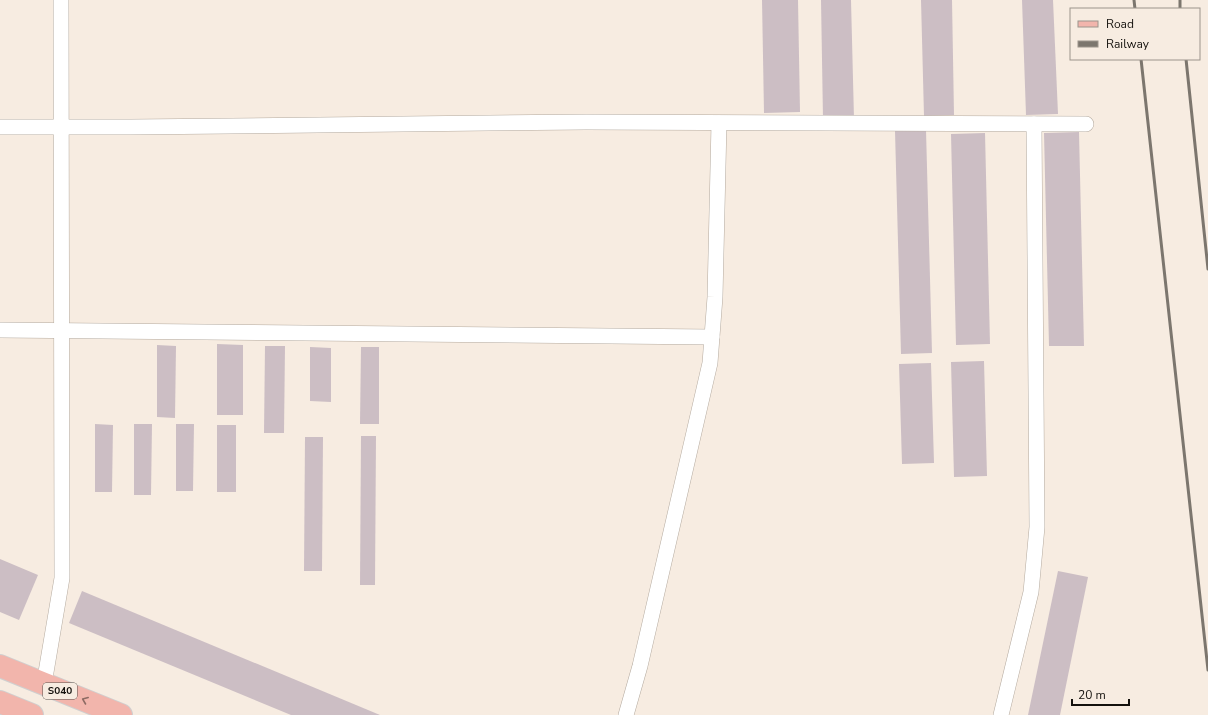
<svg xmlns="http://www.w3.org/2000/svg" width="1208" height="715" viewBox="0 0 1208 715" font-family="'Nunito Sans',sans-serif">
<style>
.building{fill:#ccbec4}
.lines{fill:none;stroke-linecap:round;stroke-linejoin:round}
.minor-casing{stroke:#b4aa9f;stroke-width:16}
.primary-casing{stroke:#d0cfcf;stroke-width:24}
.minor{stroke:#fff;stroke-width:15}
.primary{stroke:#f2b5ac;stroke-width:22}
.rail{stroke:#7c766e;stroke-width:3}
.oneway{stroke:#8e6b64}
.labels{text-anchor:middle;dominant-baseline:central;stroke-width:3;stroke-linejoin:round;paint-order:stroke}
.shield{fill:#f7ece1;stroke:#58534d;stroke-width:1}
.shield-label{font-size:10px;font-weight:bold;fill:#14110d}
</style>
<rect width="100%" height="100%" fill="#f7ece1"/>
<g class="building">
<path d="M762 0H798L800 112 764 113Z"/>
<path d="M821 0H851L854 119H823Z"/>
<path d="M921 0H952L954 115 924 116Z"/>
<path d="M1022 0H1053L1058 114 1026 115Z"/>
<path d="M926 130 932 353 901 354 895 131Z"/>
<path d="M1079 132 1084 346H1049L1044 133Z"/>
<path d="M985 133 990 344 956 345 951 134Z"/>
<path d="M217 344 243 345V415H217Z"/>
<path d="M157 345 176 346 175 418 157 417Z"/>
<path d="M265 346H285L284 433H264Z"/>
<path d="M310 347 331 348V402L310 401Z"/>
<path d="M361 347H379V424H360Z"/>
<path d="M984 361 987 476 954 477 951 362Z"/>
<path d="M931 363 934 463 902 464 899 364Z"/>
<path d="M95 424 113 425 112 492H95Z"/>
<path d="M134 424H152L151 495H134Z"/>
<path d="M176 424H194L193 491H176Z"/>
<rect x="217" y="425" width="19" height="67"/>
<path d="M361 436H376L375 585H360Z"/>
<path d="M305 437H323L322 571H304Z"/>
<path d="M0 559 38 575 19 620 0 612Z"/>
<path d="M1058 571 1088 577 1060 715H1028Z"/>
<path d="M82 591 380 715H291L69 623Z"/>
</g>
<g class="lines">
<defs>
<g id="minor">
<path d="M0 127H131L586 122 1086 124"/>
<path d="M0 330 712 337"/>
<path d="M44 684 62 578 61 0"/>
<path d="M626 715 640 666 710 363 715 297 719 123"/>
<path d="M1001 715 1031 592 1037 527 1034 124"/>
</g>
<g id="primary">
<path d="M0 666 121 715"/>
<path d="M0 702 32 715"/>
</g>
</defs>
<use href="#minor" class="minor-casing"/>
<use href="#primary" class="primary-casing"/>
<use href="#minor" class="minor"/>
<use href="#primary" class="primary"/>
<g class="rail">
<path d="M1134 0 1135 9"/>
<path d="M1180 0V9"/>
<path d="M1141 59 1208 670"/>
<path d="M1186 59 1208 269"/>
</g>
</g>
<defs><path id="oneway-chevron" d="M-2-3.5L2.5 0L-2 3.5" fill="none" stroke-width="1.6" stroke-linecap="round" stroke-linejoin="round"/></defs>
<use class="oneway" href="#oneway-chevron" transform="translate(85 700) rotate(-158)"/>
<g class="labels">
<rect class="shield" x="43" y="683" width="34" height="16" rx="3"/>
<g class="shield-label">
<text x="60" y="691">S040</text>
</g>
</g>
<rect x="1070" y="8" width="130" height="52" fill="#f7ece1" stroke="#9c948c"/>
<rect x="1078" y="21" width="20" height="6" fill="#f2b5ac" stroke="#9c948c"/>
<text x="1106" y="28" font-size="12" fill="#14110d">Road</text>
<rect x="1078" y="41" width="20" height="6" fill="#7c766e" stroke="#9c948c"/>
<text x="1106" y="48" font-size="12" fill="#14110d">Railway</text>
<path d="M1072 699v6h57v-6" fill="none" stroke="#14110d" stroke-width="2"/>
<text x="1078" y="699" font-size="12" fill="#14110d" stroke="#f7ece1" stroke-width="3" paint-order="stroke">20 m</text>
</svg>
